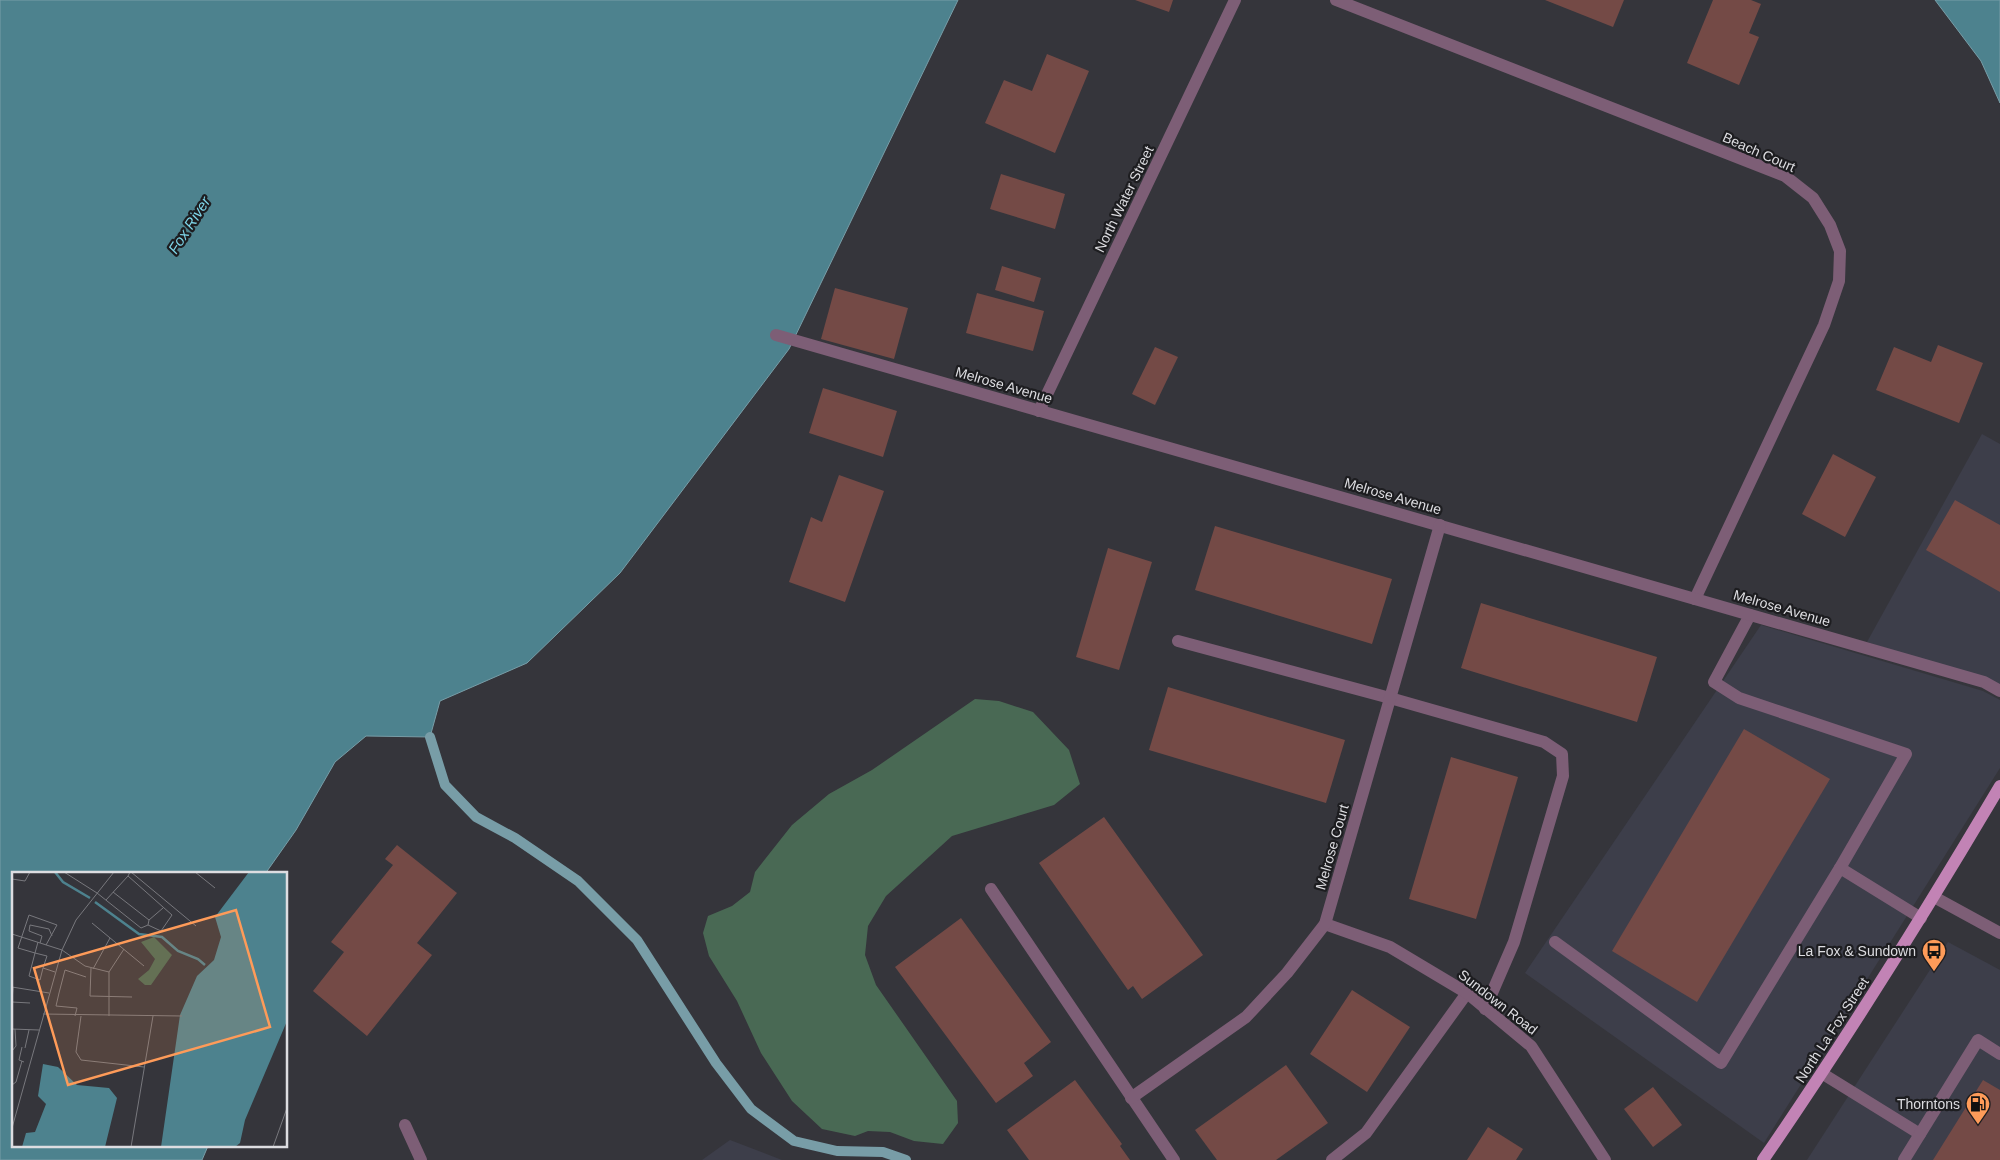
<svg xmlns="http://www.w3.org/2000/svg" width="2000" height="1160" viewBox="0 0 2000 1160" font-family="Helvetica,sans-serif">
<style>
.built{fill:#3d3e4a}
.green{fill:#496954}
.water{fill:#4d828e;stroke:#789da7}
.lines{fill:none;stroke-linecap:round;stroke-linejoin:round}
.stream{stroke:#789da7;stroke-width:10}
.building{fill:#744a46}
.lane{stroke:#7d5e76;stroke-width:12}
.street{stroke:#7d5e76;stroke-width:12}
.primary{stroke:#c283b5;stroke-width:12}
.labels{text-anchor:middle;dominant-baseline:central;stroke-width:4.5;stroke-linejoin:round;paint-order:stroke}
.street-label{font-size:14px;fill:#dddde1;stroke:#1d1d20}
.poi-label{font-size:14px;fill:#dddde1;stroke:#1d1d20;text-anchor:end}
.water-label{font-size:15px;font-style:italic;fill:#7fd7ea;stroke:#1d1d20}
.inset-river{fill:none;stroke:#4d828e;stroke-width:2.5}
.inset-road{fill:none;stroke:#78787d;stroke-width:1}
.view{fill:#fe9b59;fill-opacity:0.15;stroke:#fe9b59;stroke-width:2.5}
.inset-edge{fill:none;stroke:#dddde1;stroke-width:2.5}
</style>
<rect width="100%" height="100%" fill="#35353b"/>
<g class="built">
<path d="M1982 434 2000 444V685L1867 642Z"/>
<path d="M1761 625 1983 691 2000 700V768L1764 1143 1525 973Z"/>
<path d="M1948 942 2000 970V1160H1807Z"/>
<path d="M730 1140 782 1160H702Z"/>
</g>
<path class="green" d="M975 699 999 701 1033 712 1069 750 1080 784 1054 805 952 836 886 896 868 926 865 955 876 985 957 1101 958 1123 943 1144 914 1141 890 1132 868 1131 855 1136 822 1129 792 1101 761 1053 737 1001 709 956 703 933 708 916 732 906 750 892 755 872 792 825 829 794 872 770Z"/>
<g class="water">
<path d="M0 0H958L789 349 620 573 527 663 440 701 430 737 366 736 335 762 296 830 265 874H14V1146H208L202 1160H0Z"/>
<path d="M1935 0H2000V103L1981 61Z"/>
</g>
<g class="lines">
<path class="stream" d="M430 737 445 785 476 817 515 838 578 881 637 940 716 1063 751 1109 794 1141 837 1151 883 1152 906 1160"/>
</g>
<g class="building">
<path d="M1135 0H1173L1169 12Z"/>
<path d="M1545 0H1624L1613 27Z"/>
<path d="M1713 0H1751L1761 4 1749 33 1759 37 1739 85 1687 63Z"/>
<path d="M1047 54 1089 71 1055 153 985 123 1004 80 1032 91Z"/>
<path d="M1001 174 1065 194 1055 229 990 209Z"/>
<path d="M1002 266 1041 278 1034 302 995 290Z"/>
<path d="M835 288 908 308 894 359 821 339Z"/>
<path d="M977 293 1044 311 1033 351 966 333Z"/>
<path d="M1938 345 1983 363 1959 423 1876 390 1894 347 1931 362Z"/>
<path d="M1155 347 1178 357 1155 405 1132 394Z"/>
<path d="M823 388 897 411 883 457 809 433Z"/>
<path d="M1833 454 1876 477 1845 537 1802 514Z"/>
<path d="M839 475 884 491 845 602 789 582 811 517 822 522Z"/>
<path d="M1955 500 2000 525V592L1926 550Z"/>
<path d="M1215 526 1392 579 1372 644 1195 590Z"/>
<path d="M1108 548 1152 562 1119 670 1076 657Z"/>
<path d="M1481 603 1657 657 1637 722 1461 668Z"/>
<path d="M1168 687 1345 740 1326 803 1149 750Z"/>
<path d="M1744 729 1830 779 1697 1002 1612 951Z"/>
<path d="M1451 757 1518 777 1476 919 1409 899Z"/>
<path d="M1104 817 1203 955 1142 999 1133 986 1128 990 1039 863Z"/>
<path d="M397 845 457 893 417 943 432 955 367 1036 313 991 344 952 331 942 393 865 385 859Z"/>
<path d="M961 918 1051 1042 1024 1063 1033 1076 996 1103 895 967Z"/>
<path d="M1352 990 1410 1027 1367 1092 1310 1054Z"/>
<path d="M1286 1065 1328 1123 1276 1160H1217L1195 1130Z"/>
<path d="M1075 1080 1122 1144 1120 1146 1130 1160H1029L1007 1130Z"/>
<path d="M1983 1080 2000 1090V1160H1933Z"/>
<path d="M1653 1087 1682 1125 1653 1147 1624 1109Z"/>
<path d="M1488 1127 1523 1149 1516 1160H1467Z"/>
</g>
<g class="lines">
<g class="lane">
<path d="M1178 641 1390 698 1544 742 1562 754 1563 776 1514 942 1485 1009"/>
<path d="M1840 868 1921 918"/>
<path d="M991 889 1174 1160"/>
<path d="M1555 942 1721 1063 1840 868 1906 754 1739 698 1714 682 1750 615"/>
<path d="M1823 1074 1920 1134"/>
<path d="M1332 1160 1366 1133 1467 993"/>
<path d="M1904 1160 1978 1040 2000 1054"/>
</g>
<g class="street">
<path d="M1336 0 1785 176 1813 198 1830 225 1840 251 1839 281 1824 325 1695 599"/>
<path d="M776 335 1984 682 2000 691"/>
<path d="M1039 411 1235 0"/>
<path d="M1934 897 2000 933"/>
<path d="M1325 924 1390 947 1467 993 1531 1046 1605 1160"/>
<path d="M1131 1098 1246 1017 1287 973 1325 924 1440 525"/>
<path d="M405 1125 421 1160"/>
</g>
<path class="primary" d="M1763 1160C1847 1038 1925 913 2000 786"/>
</g>
<defs>
<symbol id="bus-pin" viewBox="-11 -11 22 30"><path d="M0 17L-7.5 6A9.5 9.5 0 1 1 7.5 6Z" fill="#fe9b59" stroke="#1d1d20"/><path d="M-5-6H5V4H4V6H2V4H-2V6H-4V4H-5ZM-3.5-4V0h7V-4ZM-3.5 1.2v1.5H-2V1.2ZM2 1.2v1.5H3.5V1.2Z" fill="#111"/></symbol>
<symbol id="fuel-pin" viewBox="-11 -11 22 30"><path d="M0 17L-7.5 6A9.5 9.5 0 1 1 7.5 6Z" fill="#fe9b59" stroke="#1d1d20"/><path d="M-5.5-6h7V0h2V4h1.3V-2.5L3-4.5l.8-.8L6-3V5H2.5V1h-1V6h-7ZM-4.2-4.7v3.2H.2V-4.7Z" fill="#111"/></symbol>
</defs>
<g fill-rule="evenodd">
<use href="#bus-pin" x="1920" y="937" width="28" height="38"/>
<use href="#fuel-pin" x="1964" y="1090" width="28" height="38"/>
</g>
<g class="labels">
<g class="street-label">
<text transform="translate(1759 152) rotate(24)">Beach Court</text>
<text transform="translate(1124 199) rotate(-64)">North Water Street</text>
<text transform="translate(1004 385) rotate(16)">Melrose Avenue</text>
<text transform="translate(1393 496) rotate(16)">Melrose Avenue</text>
<text transform="translate(1782 608) rotate(16)">Melrose Avenue</text>
<text transform="translate(1332 847) rotate(-74)">Melrose Court</text>
<text transform="translate(1498 1002) rotate(38)">Sundown Road</text>
<text transform="translate(1832 1030) rotate(-57)">North La Fox Street</text>
</g>
<g class="poi-label">
<text x="1916" y="951">La Fox &amp; Sundown</text>
<text x="1960" y="1104">Thorntons</text>
</g>
<g class="water-label">
<text transform="translate(189 225) rotate(-57)">Fox River</text>
</g>
</g>
<g transform="translate(12 872)">
<rect width="275" height="275" fill="#35353b"/>
<path d="M142 65 160 83 139 113H133L126 107 137 98 143 87 129 70Z" fill="#496954"/>
<path d="M237 0H275V149L233 248 228 271 223 275H149L168 143 185 104 202 88 209 65 203 45ZM31 192 46 195 65 213 97 216 105 226 93 275H10L14 261 23 260 34 232 26 224Z" fill="#4d828e"/>
<path class="inset-river" d="M43 0 51 10 78 26M83 30 127 62 150 65 166 79 186 87 193 93"/>
<path class="inset-road" d="M52 0 85 21 129 56 136 53 149 59 160 43 116 4 118 0M119 0 184 54M183 0 203 16M0 7 13 9 18 0M101 20 137 48 136 53M94 28 116 4M137 48 151 36M80 51 132 94M0 62 50 78 73 94 97 100M26 70 23 81 6 76 17 43 45 53 34 73M28 71 30 64 17 59 18 53 37 57 40 64M31 96 28 108 17 104 23 81 35 84 31 96 43 100M79 96 78 124 120 125M81 97 98 66M0 115 37 121M1 115 0 130 18 131M31 142 170 144M63 144 65 136 44 134 47 121 53 98 74 105M69 144 64 180 69 188 132 195M97 144V100L112 77M0 157 27 158M10 175 7 188 12 190M13 176 17 158M0 179 4 174 3 157M0 213 4 210 10 189M0 256 50 78 64 48 102 0M119 275 141 144M261 275 275 236"/>
<path class="view" d="M224 38 258 155 56 213 22 96Z"/>
<rect width="275" height="275" class="inset-edge"/>
</g>
</svg>
